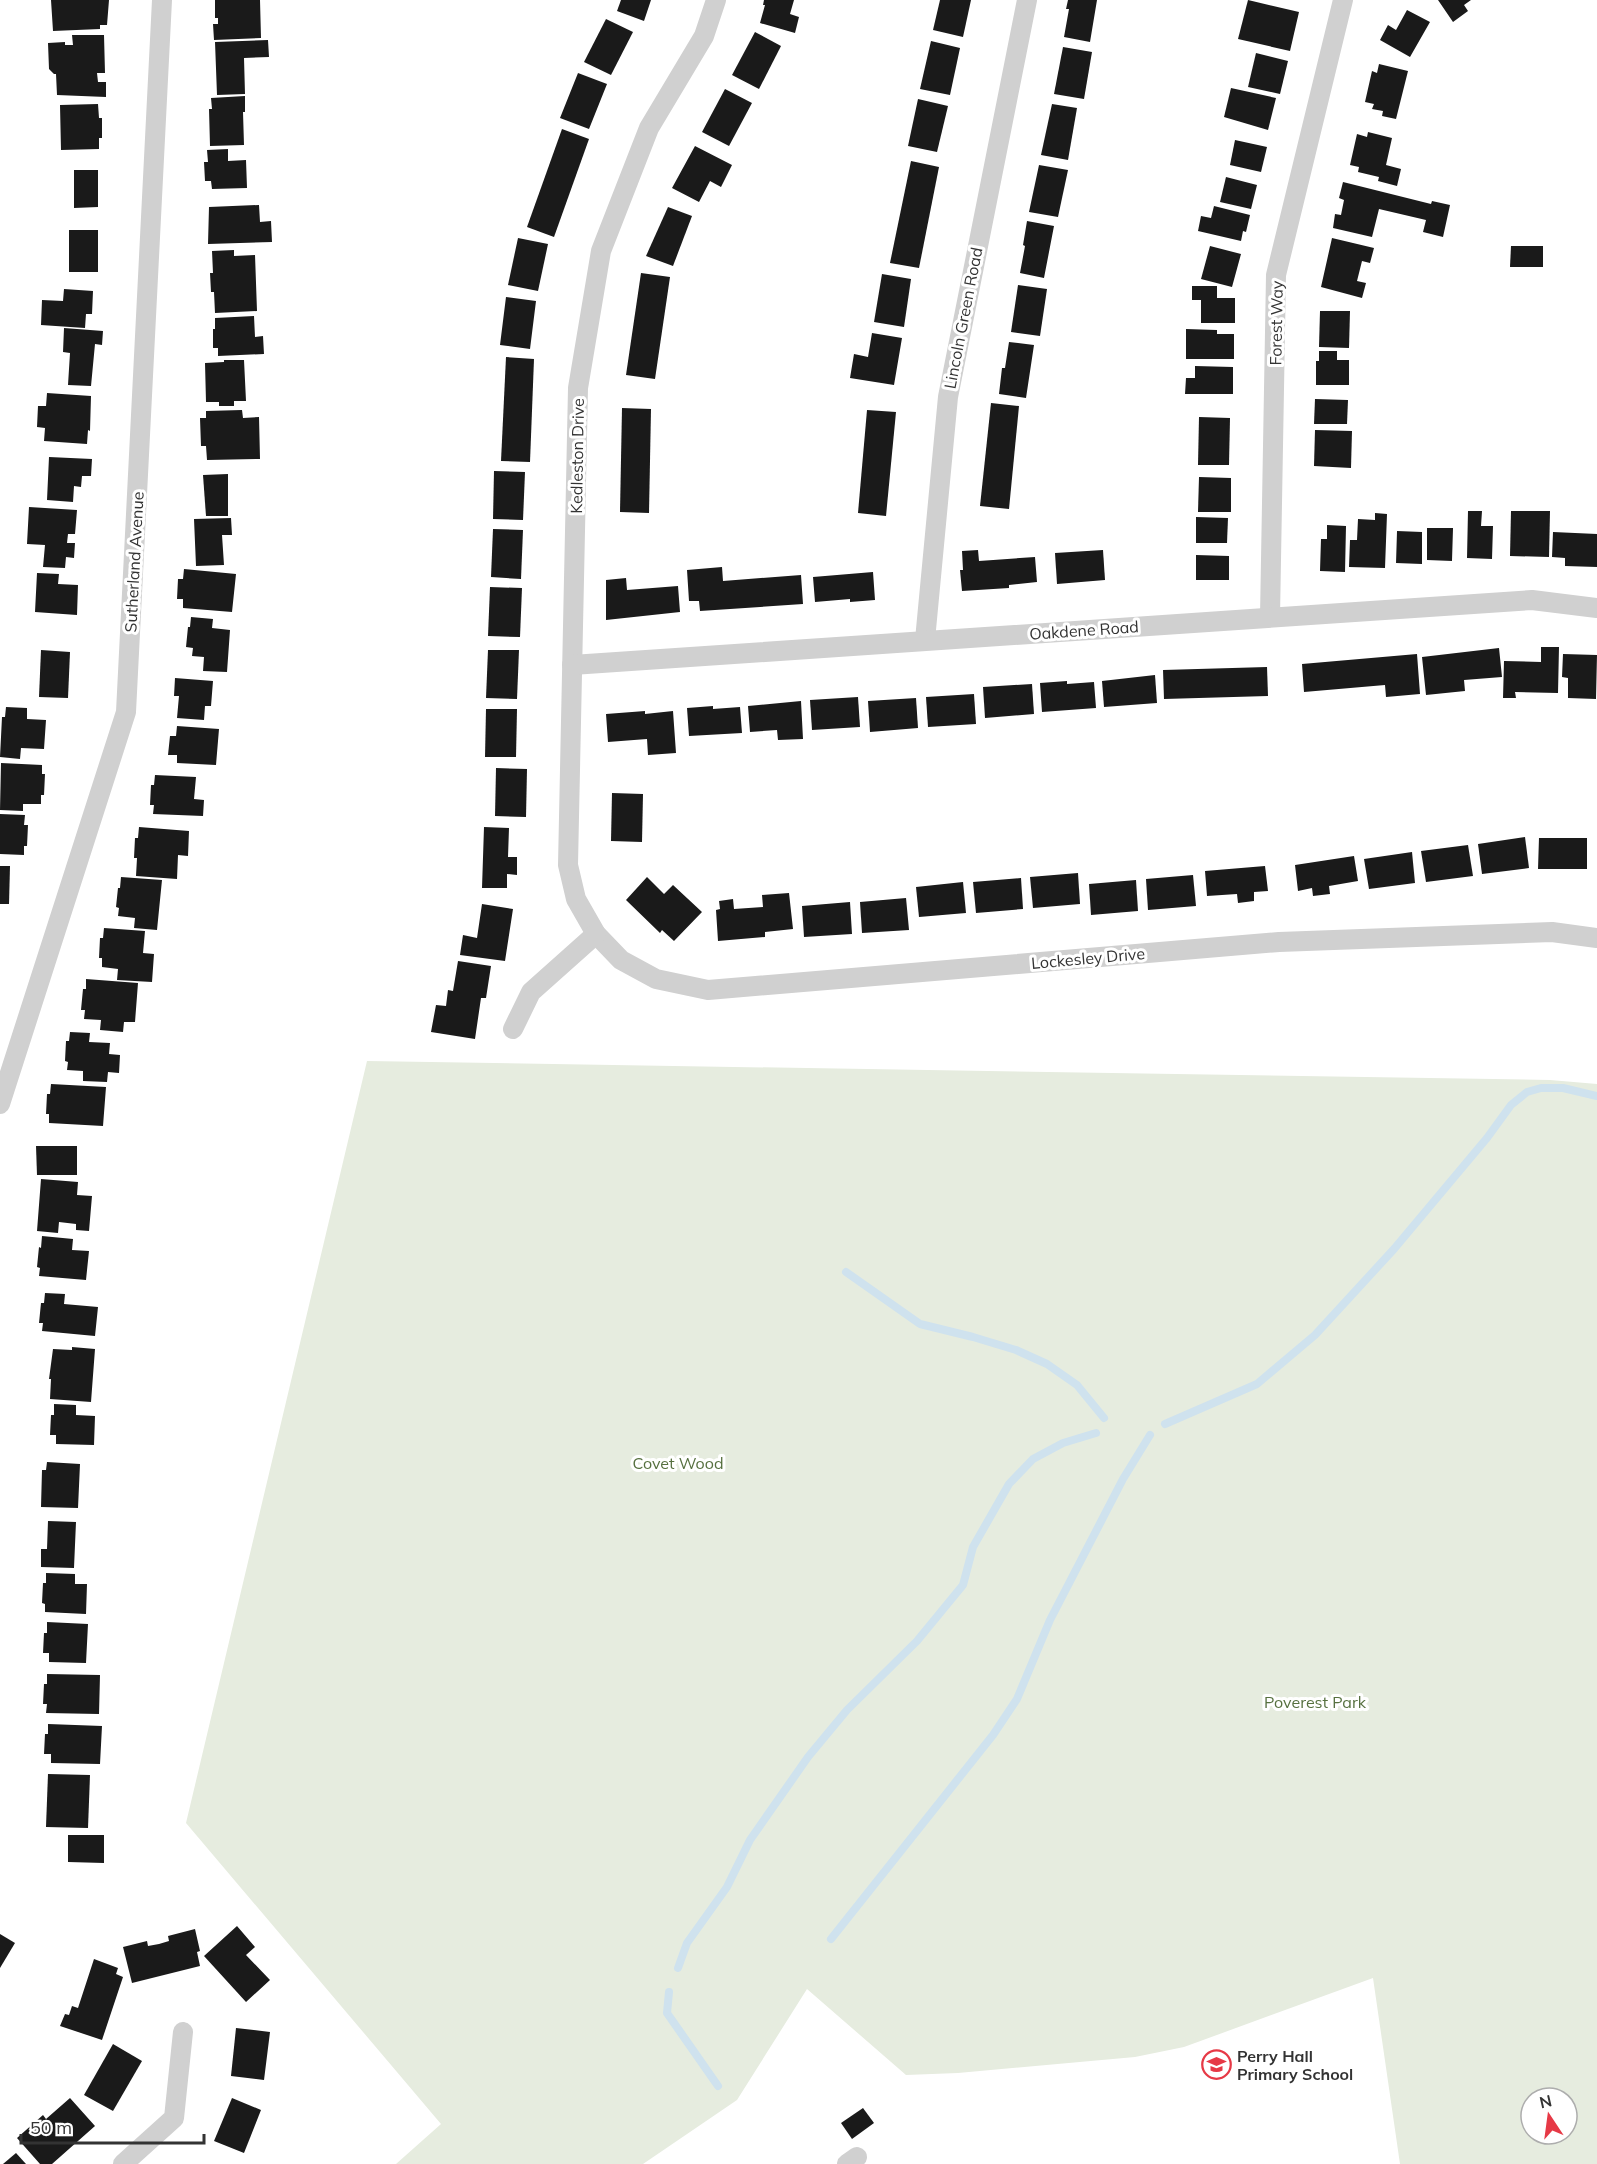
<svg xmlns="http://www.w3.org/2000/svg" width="1597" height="2164" viewBox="0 0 1597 2164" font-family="Mulish,sans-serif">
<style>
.green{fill:#e6ecdf;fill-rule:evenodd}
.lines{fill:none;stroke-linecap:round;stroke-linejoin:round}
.stream{stroke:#cfe2ee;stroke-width:8}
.building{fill:#1a1a1a}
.street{stroke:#d0d0d0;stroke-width:20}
.labels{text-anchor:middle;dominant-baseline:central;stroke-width:6;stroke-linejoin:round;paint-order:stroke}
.street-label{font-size:16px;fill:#333;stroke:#fff}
.park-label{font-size:16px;fill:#56703f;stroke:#fff}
.poi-label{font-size:16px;font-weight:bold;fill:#333;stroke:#fff;text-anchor:start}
</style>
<rect width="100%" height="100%" fill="#fff"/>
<path class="green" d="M367 1061 1550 1080 1597 1084V2164H1400L1373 1978 1184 2047 1135 2057 958 2073 906 2075 807 1989 737 2100 643 2164H396L441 2124 186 1823ZM1531 2098H1567V2134H1531Z"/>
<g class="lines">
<g class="stream">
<path d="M846 1272 920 1324 973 1337 1016 1350 1047 1364 1077 1385 1104 1418"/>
<path d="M1165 1424 1257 1384 1315 1335 1394 1249 1487 1138 1511 1105 1527 1092 1541 1088H1563L1597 1096"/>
<path d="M831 1939 993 1735 1017 1699 1050 1620 1123 1479 1150 1435"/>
<path d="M678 1968 687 1943 727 1887 750 1840 808 1757 847 1710 917 1641 963 1585 973 1547 1009 1484 1033 1459 1063 1443 1096 1433"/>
<path d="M669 1992 667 2013 718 2086"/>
</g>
</g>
<g class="building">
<path d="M51 0H109L107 25H100V29L53 31Z"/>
<path d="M215 0H260L261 38 214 40 213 24H218V18H215Z"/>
<path d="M621 0H651L644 21 617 11Z"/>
<path d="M764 0H794L790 14 799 17 795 33 760 23 765 5H763Z"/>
<path d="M940 0H971L963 37 933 30Z"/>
<path d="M1068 0H1097L1090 42 1064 37 1069 9H1066Z"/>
<path d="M1248 0 1299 12 1290 51 1238 39Z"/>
<path d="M1438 0H1471L1464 5 1468 11 1453 22Z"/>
<path d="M1407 10 1430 22 1410 57 1380 40 1388 25 1396 30Z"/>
<path d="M606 19 633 32 611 75 584 62Z"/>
<path d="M755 32 781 46 759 89 732 75Z"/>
<path d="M72 35H104L105 73H97L98 82H106V97L57 95 56 74H54L49 69 48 43 65 42V45H73Z"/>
<path d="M268 40 269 57 244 58 245 94 217 95 215 42Z"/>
<path d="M931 41 960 48 950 95 920 89Z"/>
<path d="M1063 47 1092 52 1084 99 1054 94Z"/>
<path d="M1256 53 1288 61 1280 94 1248 87Z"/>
<path d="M1379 64 1408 71 1396 119 1382 116 1383 111 1372 109 1374 104 1365 102 1372 71 1377 73Z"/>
<path d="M578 73 607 84 589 129 560 118Z"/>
<path d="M1231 88 1276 98 1268 130 1224 117Z"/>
<path d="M725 89 752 103 729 146 702 132Z"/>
<path d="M245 96V112H243L244 145 210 146 209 109H212L211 98Z"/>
<path d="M918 99 948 106 937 152 908 146Z"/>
<path d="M98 104 99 118H102V138H99V149L61 150 60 105Z"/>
<path d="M1052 104 1077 108 1068 160 1041 155Z"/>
<path d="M562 129 589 139 554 237 527 227Z"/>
<path d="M1368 132 1392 138 1386 165 1401 169 1397 186 1378 181 1379 177 1358 172 1359 167 1350 165 1357 134 1367 137Z"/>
<path d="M1235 140 1267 147 1261 172 1230 165Z"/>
<path d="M695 146 732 165 721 187 710 181 699 202 672 188Z"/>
<path d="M228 149V161L246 160 247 188 212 189 211 181H205L204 162H208L207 150Z"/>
<path d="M911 161 939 167 919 268 890 263Z"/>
<path d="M1039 165 1068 170 1058 217 1029 212Z"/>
<path d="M74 170H98V207L74 208Z"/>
<path d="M1226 177 1257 185 1251 209 1220 202Z"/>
<path d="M1343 182 1431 204 1432 201 1450 205 1443 237 1423 232 1426 220 1379 209 1372 237 1333 228 1335 214 1341 215 1344 200 1339 198Z"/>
<path d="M259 205 260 222 271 221 272 242 208 244 209 207Z"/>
<path d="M1214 206 1250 215 1246 232 1243 231 1241 241 1198 231 1201 216 1211 218Z"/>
<path d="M668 207 692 216 673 266 646 256Z"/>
<path d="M1027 221 1054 226 1044 278 1020 273 1025 246 1023 245Z"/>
<rect x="69" y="230" width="29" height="42"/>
<path d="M518 238 548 244 538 291 508 285Z"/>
<path d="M1332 238 1374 248 1370 263 1362 261 1357 281 1366 283 1362 298 1321 287Z"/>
<path d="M1210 246 1241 254 1232 287 1201 279Z"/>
<path d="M1511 246H1543V267H1510Z"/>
<path d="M234 250V256L255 255 257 311 215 313 214 292H211L210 273H213L212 251Z"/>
<path d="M641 273 670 277 655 379 626 375Z"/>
<path d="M882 274 911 279 904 327 874 322Z"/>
<path d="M1018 285 1047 289 1040 336 1011 332Z"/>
<path d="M1192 286H1217V298H1235V323H1201V300H1192Z"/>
<path d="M64 289 93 291 92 314H86L85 328 41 325 42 300 63 301Z"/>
<path d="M506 297 536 301 530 349 500 345Z"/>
<path d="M1320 311H1350L1349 348 1319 347Z"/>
<path d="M254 316 255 337 263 336 264 354 218 356V348H213V329H215V318Z"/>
<path d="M64 328 103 331 102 345 95 344 91 386 68 385 70 353 63 352Z"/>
<path d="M1186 329 1217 330V334H1234V359H1186Z"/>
<path d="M872 333 902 338 894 385 850 378 854 354 868 357Z"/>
<path d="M1009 342 1034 345 1026 398 999 394 1002 368H1005Z"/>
<path d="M1319 351H1337V360H1349V385H1316V361H1319Z"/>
<path d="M506 357 534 359 530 462 501 461Z"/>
<path d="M224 360H244L246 401H234V406H219V402H206L205 363 224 362Z"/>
<path d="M1195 366 1233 367V394H1185L1186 378H1195Z"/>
<path d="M47 393 91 396 90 431 88 430 87 444 44 441 45 428 37 427 38 406H46Z"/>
<path d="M1315 399 1348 400 1347 424H1314Z"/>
<path d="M991 403 1019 406 1009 509 980 506Z"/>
<path d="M622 408 651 409 649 513 620 512Z"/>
<path d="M242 410 243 418 259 417 260 459 207 460 206 446H201L200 418H206V411Z"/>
<path d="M867 410 896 412 886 516 858 513Z"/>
<path d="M1199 417 1230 418 1229 465H1198Z"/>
<path d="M1315 430 1352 431 1351 468 1314 466Z"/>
<path d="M49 457 92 459 91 476H82L81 487 74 486 73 502 47 500Z"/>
<path d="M494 471 525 472 523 520 493 519Z"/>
<path d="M228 474V516H206L203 475Z"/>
<path d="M1199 477 1231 478V512H1198Z"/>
<path d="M29 507 77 510 75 534H68L67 543H75L74 558 66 557 65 568 43 567 45 545 27 544Z"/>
<path d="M1468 511H1482L1481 526H1493L1492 559 1467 558Z"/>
<path d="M1511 511H1550L1549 557 1510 556Z"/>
<path d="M1375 513 1387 514 1385 568 1349 567 1350 540H1357L1358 519 1375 520Z"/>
<path d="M1196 517 1228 518 1227 543H1196Z"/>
<path d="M231 518 232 535H222L224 565 196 566 194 519Z"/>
<path d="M1327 525 1346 526 1345 572 1320 571 1321 539H1327Z"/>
<path d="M1427 528H1453L1452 561 1427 560Z"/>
<path d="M493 529 523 530 521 579 491 577Z"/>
<path d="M1397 531 1422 532V564L1396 563Z"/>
<path d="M1553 532 1597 534V567L1565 566V558L1552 557Z"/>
<path d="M978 550 979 561 1035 557 1037 582 1009 585V588L962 591 960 570H963L962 551Z"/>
<path d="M1103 550 1105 580 1057 584 1055 553Z"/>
<path d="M1196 555 1229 556V580H1196Z"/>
<path d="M722 567 723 581 801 575 803 604 700 611 699 601H689L687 570Z"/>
<path d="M184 569 236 574 232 612 183 608V599H177L178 579H183Z"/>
<path d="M873 572 875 600 850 602V599L815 602 813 577Z"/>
<path d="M37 573 59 574 58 584 78 585 77 615 35 612Z"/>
<path d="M626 578 627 590 678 586 680 612 606 620V580Z"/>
<path d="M490 587 522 588 520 637 488 636Z"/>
<path d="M191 617 213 619 212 628 230 630 227 672 203 671 204 657 192 656 193 648 186 647 188 627H190Z"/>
<path d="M1541 647H1559L1558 693 1515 692 1516 698H1503L1504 661 1541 662Z"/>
<path d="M1499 648 1502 677 1464 680 1465 691 1426 695 1422 657Z"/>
<path d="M41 650 70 652 68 698 39 697Z"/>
<path d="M488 650H519L517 699 486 698Z"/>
<path d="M1417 654 1420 694 1386 697 1385 685 1304 692 1302 664Z"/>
<path d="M1563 654 1597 655 1596 699 1568 698V678L1562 677Z"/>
<path d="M1267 667 1268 696 1164 699 1163 670Z"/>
<path d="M1155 675 1157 703 1104 707 1102 681Z"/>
<path d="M175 678 213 681 211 706H205L204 720 177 718 179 696H174Z"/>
<path d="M1067 681V684L1094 682 1096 708 1042 712 1040 683Z"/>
<path d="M1032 684 1034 714 985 718 983 687Z"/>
<path d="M974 694 976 724 928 727 926 697Z"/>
<path d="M858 697 860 727 812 730 810 700Z"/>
<path d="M916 698 918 728 870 732 868 701Z"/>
<path d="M801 701 803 739 778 740 777 730 750 732 748 706Z"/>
<path d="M713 706V709L740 707 742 733 689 736 687 708Z"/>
<path d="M6 707 27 708V719L46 720 44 749 21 748 20 759 0 757 2 717H5Z"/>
<path d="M486 709H517L516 757H485Z"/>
<path d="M645 711V714L673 711 676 753 648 755 647 739 608 742 606 714Z"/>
<path d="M177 726 219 729 216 765 177 763V755H168L170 736H176Z"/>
<path d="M1 763 42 765V774H45L44 795H41V804H23V811L0 810Z"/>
<path d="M496 768 527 769 526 817 495 816Z"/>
<path d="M155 775 196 777 194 799 204 800 203 816 153 814 154 805H150L151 785H154Z"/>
<path d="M612 793 643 794 642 842 611 841Z"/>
<path d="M0 814 25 815 24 825H28L27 846H24V855L0 854Z"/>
<path d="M139 827 189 831 188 856 178 855 177 879 136 876 137 858H134L135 838H138Z"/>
<path d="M484 827 509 828 508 857H517V875L507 874V888H482Z"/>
<path d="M1525 837 1529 868 1482 874 1478 844Z"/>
<path d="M1539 838H1587V869H1538Z"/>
<path d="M1468 845 1473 876 1426 882 1421 851Z"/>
<path d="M1412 852 1415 883 1369 889 1364 859Z"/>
<path d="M1354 856 1358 881 1329 886 1330 894 1313 896 1312 888 1298 891 1295 865Z"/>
<path d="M0 866H10L9 904H0Z"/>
<path d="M1265 866 1268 891 1254 892V901L1238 903 1237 894 1207 896 1205 871Z"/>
<path d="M1078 873 1080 904 1033 908 1030 877Z"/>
<path d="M1193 875 1196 906 1148 910 1146 879Z"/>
<path d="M121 877 162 880 157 930 134 928 135 918 118 916 119 908 116 907 118 888H120Z"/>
<path d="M647 877 664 894 673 885 702 912 674 941 662 930 660 933 626 900Z"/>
<path d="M1021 878 1023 909 976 913 973 882Z"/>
<path d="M1136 880 1138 911 1091 915 1089 884Z"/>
<path d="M963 882 966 913 919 917 916 887Z"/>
<path d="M789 893 793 929 765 932V937L718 941 716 910 720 909 719 901 733 899 734 909 763 907 762 895Z"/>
<path d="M906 898 909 930 862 933 860 902Z"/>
<path d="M850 902 852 934 804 937 802 906Z"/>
<path d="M482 904 513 909 505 961 460 955 463 935 477 938Z"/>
<path d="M104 928 145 931 143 953 154 954 152 982 117 980 118 969 102 967V958H99L100 938H103Z"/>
<path d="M458 961 491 966 486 998H481L475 1039 431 1032 436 1005 446 1006 448 990 453 991Z"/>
<path d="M86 979 138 983 135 1022H124L123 1032 100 1030 101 1020 84 1019 85 1010H81L83 989H86Z"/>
<path d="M70 1032 90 1033 89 1042 110 1043 109 1054 120 1055 119 1073 108 1072 107 1082 83 1081V1071L67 1070 68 1062 65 1061 66 1041H69Z"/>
<path d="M51 1084 106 1087 103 1126 49 1123V1114H46L47 1094H50Z"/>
<path d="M36 1146H77V1175H37Z"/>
<path d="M41 1179 78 1182 77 1195 92 1196 89 1231 76 1230V1224L59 1222 58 1233 37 1231Z"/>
<path d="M42 1236 73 1239 72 1250 89 1251 86 1280 39 1276 40 1268 37 1267 39 1247 41 1248Z"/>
<path d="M45 1293 65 1294 64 1304 98 1307 95 1336 42 1331 43 1323H39L41 1303H44Z"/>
<path d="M72 1347 95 1349 91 1402 50 1399 51 1379H49L53 1349 72 1350Z"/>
<path d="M54 1404 76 1405V1415L95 1416 94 1445 56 1444V1435H50L51 1415H54Z"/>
<path d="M47 1462 80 1464 78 1508 41 1507 42 1470H46Z"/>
<path d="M48 1521 76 1522 74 1568 41 1567V1549H47Z"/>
<path d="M46 1573 75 1574V1584H87L86 1614 45 1612V1604L42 1603 43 1583H46Z"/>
<path d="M47 1622 88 1624 86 1663 49 1662V1653H43L44 1633H47Z"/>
<path d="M47 1674 100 1675 99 1714 46 1713 47 1704H43L44 1684H47Z"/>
<path d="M48 1724 102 1726 100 1764 51 1763V1754H44L45 1734H48Z"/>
<path d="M48 1774 90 1775 88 1828 46 1827Z"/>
<path d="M68 1835H104V1863L68 1862Z"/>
<path d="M237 1926 255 1947 246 1955 270 1980 246 2002 204 1956Z"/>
<path d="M195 1929 200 1951 197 1952 200 1966 132 1983 123 1947 147 1941 148 1946 159 1944 169 1941 168 1936Z"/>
<path d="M0 1934 15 1943 0 1968Z"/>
<path d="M94 1959 118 1968 116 1974 123 1977 102 2040 60 2026 65 2014 69 2015 72 2006 78 2008Z"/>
<path d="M236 2028 270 2032 264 2080 231 2076Z"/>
<path d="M113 2044 142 2061 113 2111 84 2095Z"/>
<path d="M70 2098 95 2126 52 2164H40L17 2138 43 2115 46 2119Z"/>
<path d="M232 2098 261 2110 244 2153 214 2141Z"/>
<path d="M863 2108 874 2123 852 2139 841 2123Z"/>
<path d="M16 2153 26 2164H3Z"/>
</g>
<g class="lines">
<g class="street">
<path d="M716 0 704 36 649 128 601 251 578 388 568 865 576 899 596 934 621 960 656 979 708 990 1279 942 1552 932 1597 938"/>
<path d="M1270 617 1276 275 1343 0"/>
<path d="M925 640 948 397 1027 0"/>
<path d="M572 665 1532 600 1597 608"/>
<path d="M513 1029 531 992 596 934"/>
<path d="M0 1104 126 712 162 0"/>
<path d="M123 2164 174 2118 183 2032"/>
<path d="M847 2164 857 2157"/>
</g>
</g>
<defs>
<symbol id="school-ring" viewBox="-11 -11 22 22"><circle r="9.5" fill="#fff" stroke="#e63946" stroke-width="1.5"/><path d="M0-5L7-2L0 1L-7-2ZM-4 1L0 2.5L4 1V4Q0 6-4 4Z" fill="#e63946"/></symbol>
</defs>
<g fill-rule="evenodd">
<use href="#school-ring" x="1200" y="2048" width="33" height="33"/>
</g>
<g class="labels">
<g class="street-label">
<text transform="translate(963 318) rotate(-79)">Lincoln Green Road</text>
<text transform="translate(1276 323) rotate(-89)">Forest Way</text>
<text transform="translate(577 456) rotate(-89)">Kedleston Drive</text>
<text transform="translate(134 562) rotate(-87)">Sutherland Avenue</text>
<text transform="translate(1084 630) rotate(-4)">Oakdene Road</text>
<text transform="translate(1088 958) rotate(-5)">Lockesley Drive</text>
</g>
<g class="park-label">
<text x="678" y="1463">Covet Wood</text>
<text x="1315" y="1702">Poverest Park</text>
</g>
<g class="poi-label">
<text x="1237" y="2056">Perry Hall<tspan x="1237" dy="18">Primary School</tspan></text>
</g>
</g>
<g transform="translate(1549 2116) rotate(347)"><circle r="28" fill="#ffffff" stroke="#adadad" stroke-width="1.5"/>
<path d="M0-4.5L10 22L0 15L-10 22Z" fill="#e63946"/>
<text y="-9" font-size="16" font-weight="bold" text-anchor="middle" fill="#333333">N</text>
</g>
<path d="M21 2134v9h183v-9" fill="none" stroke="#333333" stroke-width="3"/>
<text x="30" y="2134" font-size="18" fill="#333333" stroke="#ffffff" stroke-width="4.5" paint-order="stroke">50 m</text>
</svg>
